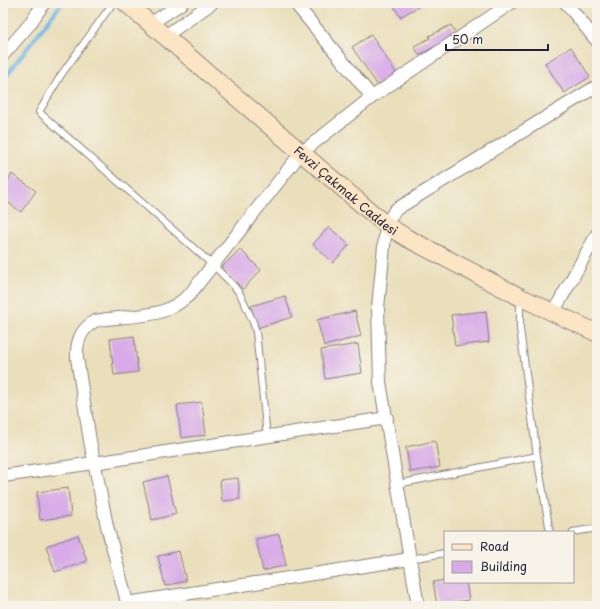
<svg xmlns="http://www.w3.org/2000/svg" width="600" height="609" viewBox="0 0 600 609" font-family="'Playpen Sans',sans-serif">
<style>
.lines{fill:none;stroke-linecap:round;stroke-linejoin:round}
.stream{stroke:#6db6e5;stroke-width:4}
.building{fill:#d8abe8}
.lane-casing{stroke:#86807b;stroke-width:8}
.street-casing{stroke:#86807b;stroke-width:14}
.secondary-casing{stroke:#86807b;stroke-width:19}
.lane{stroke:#fff;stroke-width:6}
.street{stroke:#fff;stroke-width:12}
.secondary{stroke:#fce5c4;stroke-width:17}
.labels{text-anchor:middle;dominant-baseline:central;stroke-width:3;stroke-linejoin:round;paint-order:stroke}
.street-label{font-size:12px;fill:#22223b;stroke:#f7f3e8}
</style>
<rect width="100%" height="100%" fill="#f7f3e8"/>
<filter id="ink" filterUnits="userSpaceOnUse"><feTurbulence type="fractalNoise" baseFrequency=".025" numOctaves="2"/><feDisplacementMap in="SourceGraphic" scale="8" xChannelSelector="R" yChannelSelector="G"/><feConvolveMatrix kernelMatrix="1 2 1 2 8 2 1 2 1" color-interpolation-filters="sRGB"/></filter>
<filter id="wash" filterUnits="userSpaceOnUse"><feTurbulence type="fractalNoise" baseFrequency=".012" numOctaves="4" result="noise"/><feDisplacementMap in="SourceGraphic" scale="16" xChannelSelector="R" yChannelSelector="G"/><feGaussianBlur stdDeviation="0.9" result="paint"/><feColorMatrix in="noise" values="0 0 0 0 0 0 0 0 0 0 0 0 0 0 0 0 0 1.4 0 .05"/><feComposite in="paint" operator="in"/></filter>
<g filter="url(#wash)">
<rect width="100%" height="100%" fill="#eadfbb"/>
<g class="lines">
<path class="stream" d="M3 80 62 3"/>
</g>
<g id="blocks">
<g class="building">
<path d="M396 3H425L400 17 393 4Z"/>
<path d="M451 25 458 37 435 49 434 47 419 55 414 46 430 38 429 36Z"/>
<path d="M371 35 397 74 378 86 352 47Z"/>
<path d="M571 47 590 77 564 93 545 63Z"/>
<path d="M12 174 36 191 21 212 3 199V187Z"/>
<path d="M329 227 349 245 333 263 313 244Z"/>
<path d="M240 249 261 270 243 289 221 268Z"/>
<path d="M285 296 292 317 257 328 251 306Z"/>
<path d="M355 311 361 336 324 346 317 320Z"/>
<path d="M486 311 489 342 455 346 451 315Z"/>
<path d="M134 336 138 372 114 375 110 339Z"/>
<path d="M358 344 362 373 325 379 321 350Z"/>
<path d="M202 402 206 435 181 438 177 405Z"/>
<path d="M435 441 440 467 410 472 406 447Z"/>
<path d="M167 476 176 514 152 520 143 482Z"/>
<path d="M238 478 240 499 222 501 220 480Z"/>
<path d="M68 488 71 516 40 520 37 492Z"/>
<path d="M279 534 286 565 263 571 256 539Z"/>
<path d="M78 535 87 561 55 572 46 546Z"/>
<path d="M179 551 186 581 165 586 158 556Z"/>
<path d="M445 580V582H466L469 600 437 605 433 582Z"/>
</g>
</g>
</g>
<g filter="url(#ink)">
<use href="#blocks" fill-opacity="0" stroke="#86807b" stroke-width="1"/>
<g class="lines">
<defs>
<g id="lane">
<path d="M113 3 61 75 39 112 213 265 233 285 240 294 245 304 253 322 256 332 267 437"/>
<path d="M520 299V329L537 456 550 532"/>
<path d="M398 484 537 456"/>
<path d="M573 532 597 528"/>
<path d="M410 559 445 553"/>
</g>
<g id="street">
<path d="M295 3 372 97"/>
<path d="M566 3 597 41"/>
<path d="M150 24 182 3"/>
<path d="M165 36 212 3"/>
<path d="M3 55 29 25 44 3"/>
<path d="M553 313 597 234"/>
<path d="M3 476 94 463 387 418"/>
<path d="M127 603 410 559"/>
<path d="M128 606 107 526 90 441 77 358C76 341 81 329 95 321 118 316 153 318 172 307 179 304 184 299 190 294L301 153 372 97 511 3"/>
<path d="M418 606 380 382 378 308 386 225 395 210 597 86"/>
</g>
<g id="secondary">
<path id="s1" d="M126 3 386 225 407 238 520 297 597 333"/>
</g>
</defs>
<use href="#lane" class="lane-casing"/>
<use href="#street" class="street-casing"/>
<use href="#secondary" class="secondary-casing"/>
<use href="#lane" class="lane"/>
<use href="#street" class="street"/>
<use href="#secondary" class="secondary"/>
</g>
</g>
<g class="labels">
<g class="street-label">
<text stroke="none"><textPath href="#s1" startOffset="289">Fevzi Çakmak Caddesi</textPath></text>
</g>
</g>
<rect width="600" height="609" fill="none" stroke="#f7f3e8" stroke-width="16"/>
<rect x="444" y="531" width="130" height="52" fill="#f7f3e8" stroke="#a29fa3"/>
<rect x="452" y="544" width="20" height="6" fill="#fce5c4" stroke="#a29fa3"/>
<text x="480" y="551" font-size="12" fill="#22223b">Road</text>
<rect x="452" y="561" width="20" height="12" fill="#d8abe8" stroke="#a29fa3"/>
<text x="480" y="571" font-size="12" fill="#22223b">Building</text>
<path d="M446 44v6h102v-6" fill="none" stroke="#22223b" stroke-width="2"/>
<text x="452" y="44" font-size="12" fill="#22223b" stroke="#f7f3e8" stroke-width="3" paint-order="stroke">50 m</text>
</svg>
